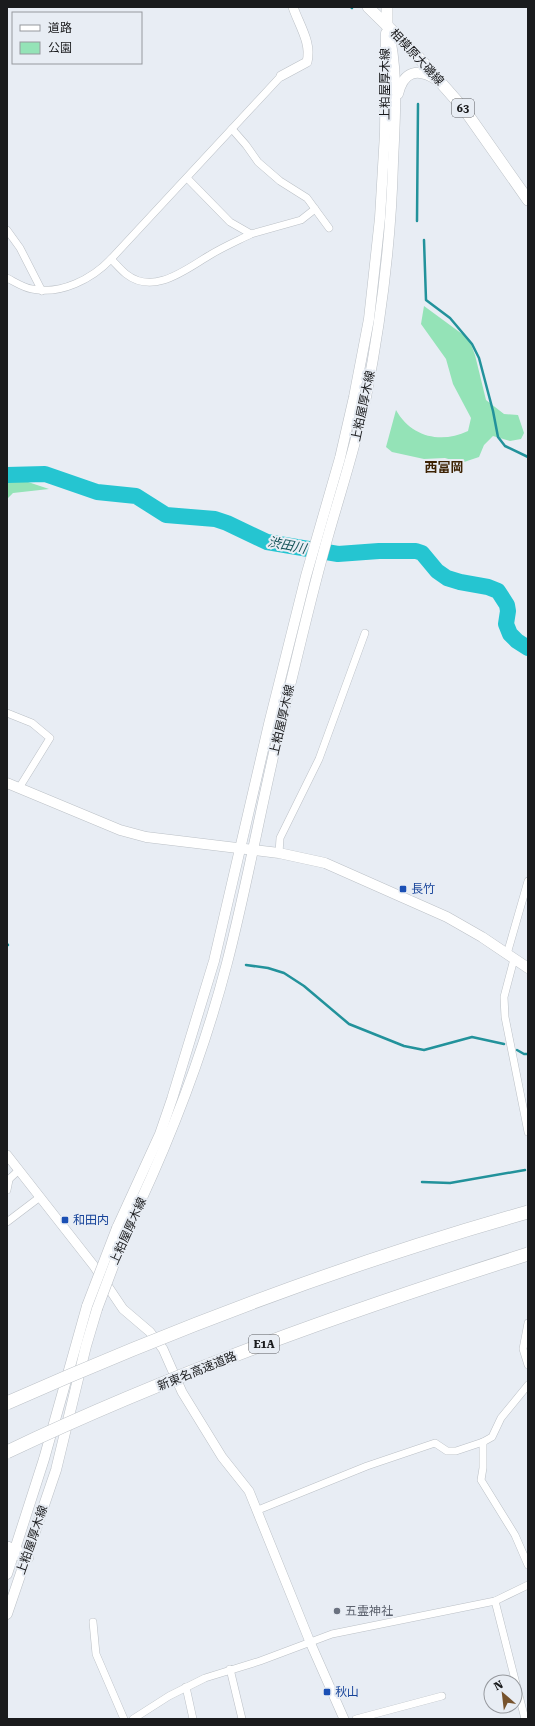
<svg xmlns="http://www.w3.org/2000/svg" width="535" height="1726" viewBox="0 0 535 1726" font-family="'Roboto Serif','Noto Sans JP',serif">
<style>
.green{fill:#94e3b7}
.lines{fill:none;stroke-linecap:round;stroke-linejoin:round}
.stream{stroke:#22929b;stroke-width:2.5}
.river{stroke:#25c5d1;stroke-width:16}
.minor-casing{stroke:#bbc0c6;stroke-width:8}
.tertiary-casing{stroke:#bbc0c6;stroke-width:10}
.secondary-casing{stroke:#bbc0c6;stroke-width:11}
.primary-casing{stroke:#bbc0c6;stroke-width:12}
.motorway-casing{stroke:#bbc0c6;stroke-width:14}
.minor{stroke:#fff;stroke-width:7}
.tertiary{stroke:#fff;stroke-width:9}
.secondary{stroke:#fff;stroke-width:10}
.primary{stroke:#fff;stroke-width:11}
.motorway{stroke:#fff;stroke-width:13}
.secondary-bridge-casing{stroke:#bbc0c6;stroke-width:11;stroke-linecap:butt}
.motorway-bridge-casing{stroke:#bbc0c6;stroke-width:14;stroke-linecap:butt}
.secondary-bridge{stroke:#fff;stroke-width:10}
.motorway-bridge{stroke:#fff;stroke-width:13}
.transit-dot{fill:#1a4fb4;stroke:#e8edf4;stroke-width:1.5}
.worship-dot{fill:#6b7280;stroke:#e8edf4;stroke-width:1.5}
.labels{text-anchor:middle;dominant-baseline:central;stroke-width:4;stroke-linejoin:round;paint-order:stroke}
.shield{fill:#e8edf4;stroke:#585a5e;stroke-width:1}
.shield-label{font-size:11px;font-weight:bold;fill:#1a1b1d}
.street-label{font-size:12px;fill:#1a1b1d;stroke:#e8edf4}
.transit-label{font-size:12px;fill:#164399;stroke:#e8edf4;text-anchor:start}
.worship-label{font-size:12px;fill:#5b616d;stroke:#e8edf4;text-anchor:start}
.neighbourhood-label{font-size:13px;font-weight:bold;fill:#3d2203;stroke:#e8edf4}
.water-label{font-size:13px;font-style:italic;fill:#165459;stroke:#e8edf4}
</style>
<rect width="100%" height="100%" fill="#e8edf4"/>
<g class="green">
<path d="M424 306 469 339 475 355 486 400 504 414 518 415 524 433 521 439 510 441 493 436 484 445 479 457 461 463 445 458 424 459 392 452 386 447 396 410C411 437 441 444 468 431L471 418 453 384 446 359 421 324Z"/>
<path d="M25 481 49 489 13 493 7 499V482Z"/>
</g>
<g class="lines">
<g class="stream">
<path d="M351 7 352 8"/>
<path d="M417 221 418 104"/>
<path d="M424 240 426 300 450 318 472 344 479 358 493 411 498 437 505 446 528 457"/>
<path d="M7 944 8 945"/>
<path d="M246 965 268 968 284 973 304 986 349 1024 404 1046 424 1050 472 1037 504 1044"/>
<path d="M517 1050 524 1054H528"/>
<path d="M422 1182 450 1183 525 1170"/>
</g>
<path class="river" d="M7 475 45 474 97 492 136 496 166 515 215 519 227 523 267 542 338 554 379 551H416L422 553 437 571 447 578 460 582 488 587 498 591 507 605 508 611 506 624 510 634 517 641 528 648"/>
<defs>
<g id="minor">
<path d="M232 129 246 145 258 162 280 181 307 198 329 228"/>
<path d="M187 178 230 222 251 234 301 220 315 209"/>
<path d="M7 230 20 248 42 291"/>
<path d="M111 259C116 264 121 270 126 274 154 296 186 269 210 255 223 247 237 241 251 234"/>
<path d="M7 278C15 282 24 288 32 289 61 295 92 279 111 259L281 76"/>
<path d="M7 713 32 723 50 738 19 788"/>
<path d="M279 853 280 838 319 759 365 633"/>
<path d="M507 954 528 881"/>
<path d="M514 959 504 997 505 1017 528 1132"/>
<path d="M7 1181 19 1170"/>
<path d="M7 1190 9 1180"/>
<path d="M7 1222 40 1197"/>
<path d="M528 1323 523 1349 528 1365"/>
<path d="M483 1442V1468L481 1480 515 1535 528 1565"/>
<path d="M258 1510 367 1466 435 1443 447 1451H456L483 1442 492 1437 501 1418 528 1385"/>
<path d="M495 1601 525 1719"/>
<path d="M93 1622 96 1654 124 1719"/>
<path d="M230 1669 242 1719"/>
<path d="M186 1687 193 1719"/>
<path d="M133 1719 169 1696 205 1678 260 1661 332 1634 495 1601 528 1585"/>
<path d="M356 1719 442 1696"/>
</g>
<g id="tertiary">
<path d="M281 76 307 62C312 43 299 25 293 7"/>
<path d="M7 1155 94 1266 123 1309 150 1332 163 1349 182 1392 222 1457 249 1491 310 1642 344 1719"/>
</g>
<g id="secondary">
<path d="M398 94C404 70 418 68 437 80"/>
<path d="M7 783 120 830 146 837 279 853 325 863 447 917 482 937 528 968"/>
<path d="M117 1228 160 1134 172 1099 214 961 269 724 306 576 340 458 354 397 369 319 380 218 385 133 386 33"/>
<path d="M126 1232C168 1145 203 1056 227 963 250 874 265 783 288 694 301 641 313 588 328 536 341 490 356 445 366 397 381 320 391 241 393 162 395 116 399 69 387 25"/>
<path d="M7 1574 44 1459 87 1306"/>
<path d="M7 1614 56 1470 86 1346 97 1309"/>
</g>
<g id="primary">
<path d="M368 7 413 51 464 109 528 200"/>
<path d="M387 7V25"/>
</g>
<path id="motorway" d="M7 1548 27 1557"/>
</defs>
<use href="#minor" class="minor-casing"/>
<use href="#tertiary" class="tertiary-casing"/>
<use href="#secondary" class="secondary-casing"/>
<use href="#primary" class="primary-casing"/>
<use href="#motorway" class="motorway-casing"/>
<use href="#minor" class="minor"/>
<use href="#tertiary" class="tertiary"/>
<use href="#secondary" class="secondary"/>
<use href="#primary" class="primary"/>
<use href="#motorway" class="motorway"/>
<defs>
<g id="secondary-bridge">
<path d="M87 1306 117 1228"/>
<path d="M97 1309 126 1232"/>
</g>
<g id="motorway-bridge">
<path d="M7 1403C176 1328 350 1262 528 1212"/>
<path d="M7 1452C175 1372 351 1310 528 1254"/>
</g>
</defs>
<use href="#secondary-bridge" class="secondary-bridge-casing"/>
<use href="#motorway-bridge" class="motorway-bridge-casing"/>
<use href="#secondary-bridge" class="secondary-bridge"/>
<use href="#motorway-bridge" class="motorway-bridge"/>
</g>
<g class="transit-dot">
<rect x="399" y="885" width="8" height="8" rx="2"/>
<rect x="61" y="1216" width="8" height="8" rx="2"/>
<rect x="323" y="1688" width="8" height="8" rx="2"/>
</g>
<circle class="worship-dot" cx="337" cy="1611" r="4"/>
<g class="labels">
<g class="shield">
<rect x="452" y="99" width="22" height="18" rx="3"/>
<rect x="249" y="1335" width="30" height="18" rx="3"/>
</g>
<g class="shield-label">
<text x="463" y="108">63</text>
<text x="264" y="1344">E1A</text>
</g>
<g class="street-label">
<text transform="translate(417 57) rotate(47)">相模原大磯線</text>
<text transform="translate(385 84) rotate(-90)">上粕屋厚木線</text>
<text transform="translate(363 406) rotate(-78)">上粕屋厚木線</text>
<text transform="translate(282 720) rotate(-77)">上粕屋厚木線</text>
<text transform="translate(128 1231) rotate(-66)">上粕屋厚木線</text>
<text transform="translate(197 1371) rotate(-22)">新東名高速道路</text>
<text transform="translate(32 1540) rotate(-71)">上粕屋厚木線</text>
</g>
<g class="transit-label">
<text x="411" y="889">長竹</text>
<text x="73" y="1220">和田内</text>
<text x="335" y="1692">秋山</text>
</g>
<g class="worship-label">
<text x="345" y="1611">五霊神社</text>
</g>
<g class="neighbourhood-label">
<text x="444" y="467">西富岡</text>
</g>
<g class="water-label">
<text transform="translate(287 545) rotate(11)">渋田川</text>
</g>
</g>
<rect width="535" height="1726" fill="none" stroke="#1a1b1d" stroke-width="16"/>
<rect x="12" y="12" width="130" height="52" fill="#e8edf4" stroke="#96999e"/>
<rect x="20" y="25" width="20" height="6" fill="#ffffff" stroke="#96999e"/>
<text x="48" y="32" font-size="12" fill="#1a1b1d">道路</text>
<rect x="20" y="42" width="20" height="12" fill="#94e3b7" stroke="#96999e"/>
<text x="48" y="52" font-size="12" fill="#1a1b1d">公園</text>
<g transform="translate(503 1694) rotate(332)"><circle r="19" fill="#e8edf4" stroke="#96999e"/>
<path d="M0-3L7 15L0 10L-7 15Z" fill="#77532d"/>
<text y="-6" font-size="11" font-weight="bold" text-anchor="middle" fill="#1a1b1d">N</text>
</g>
</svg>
